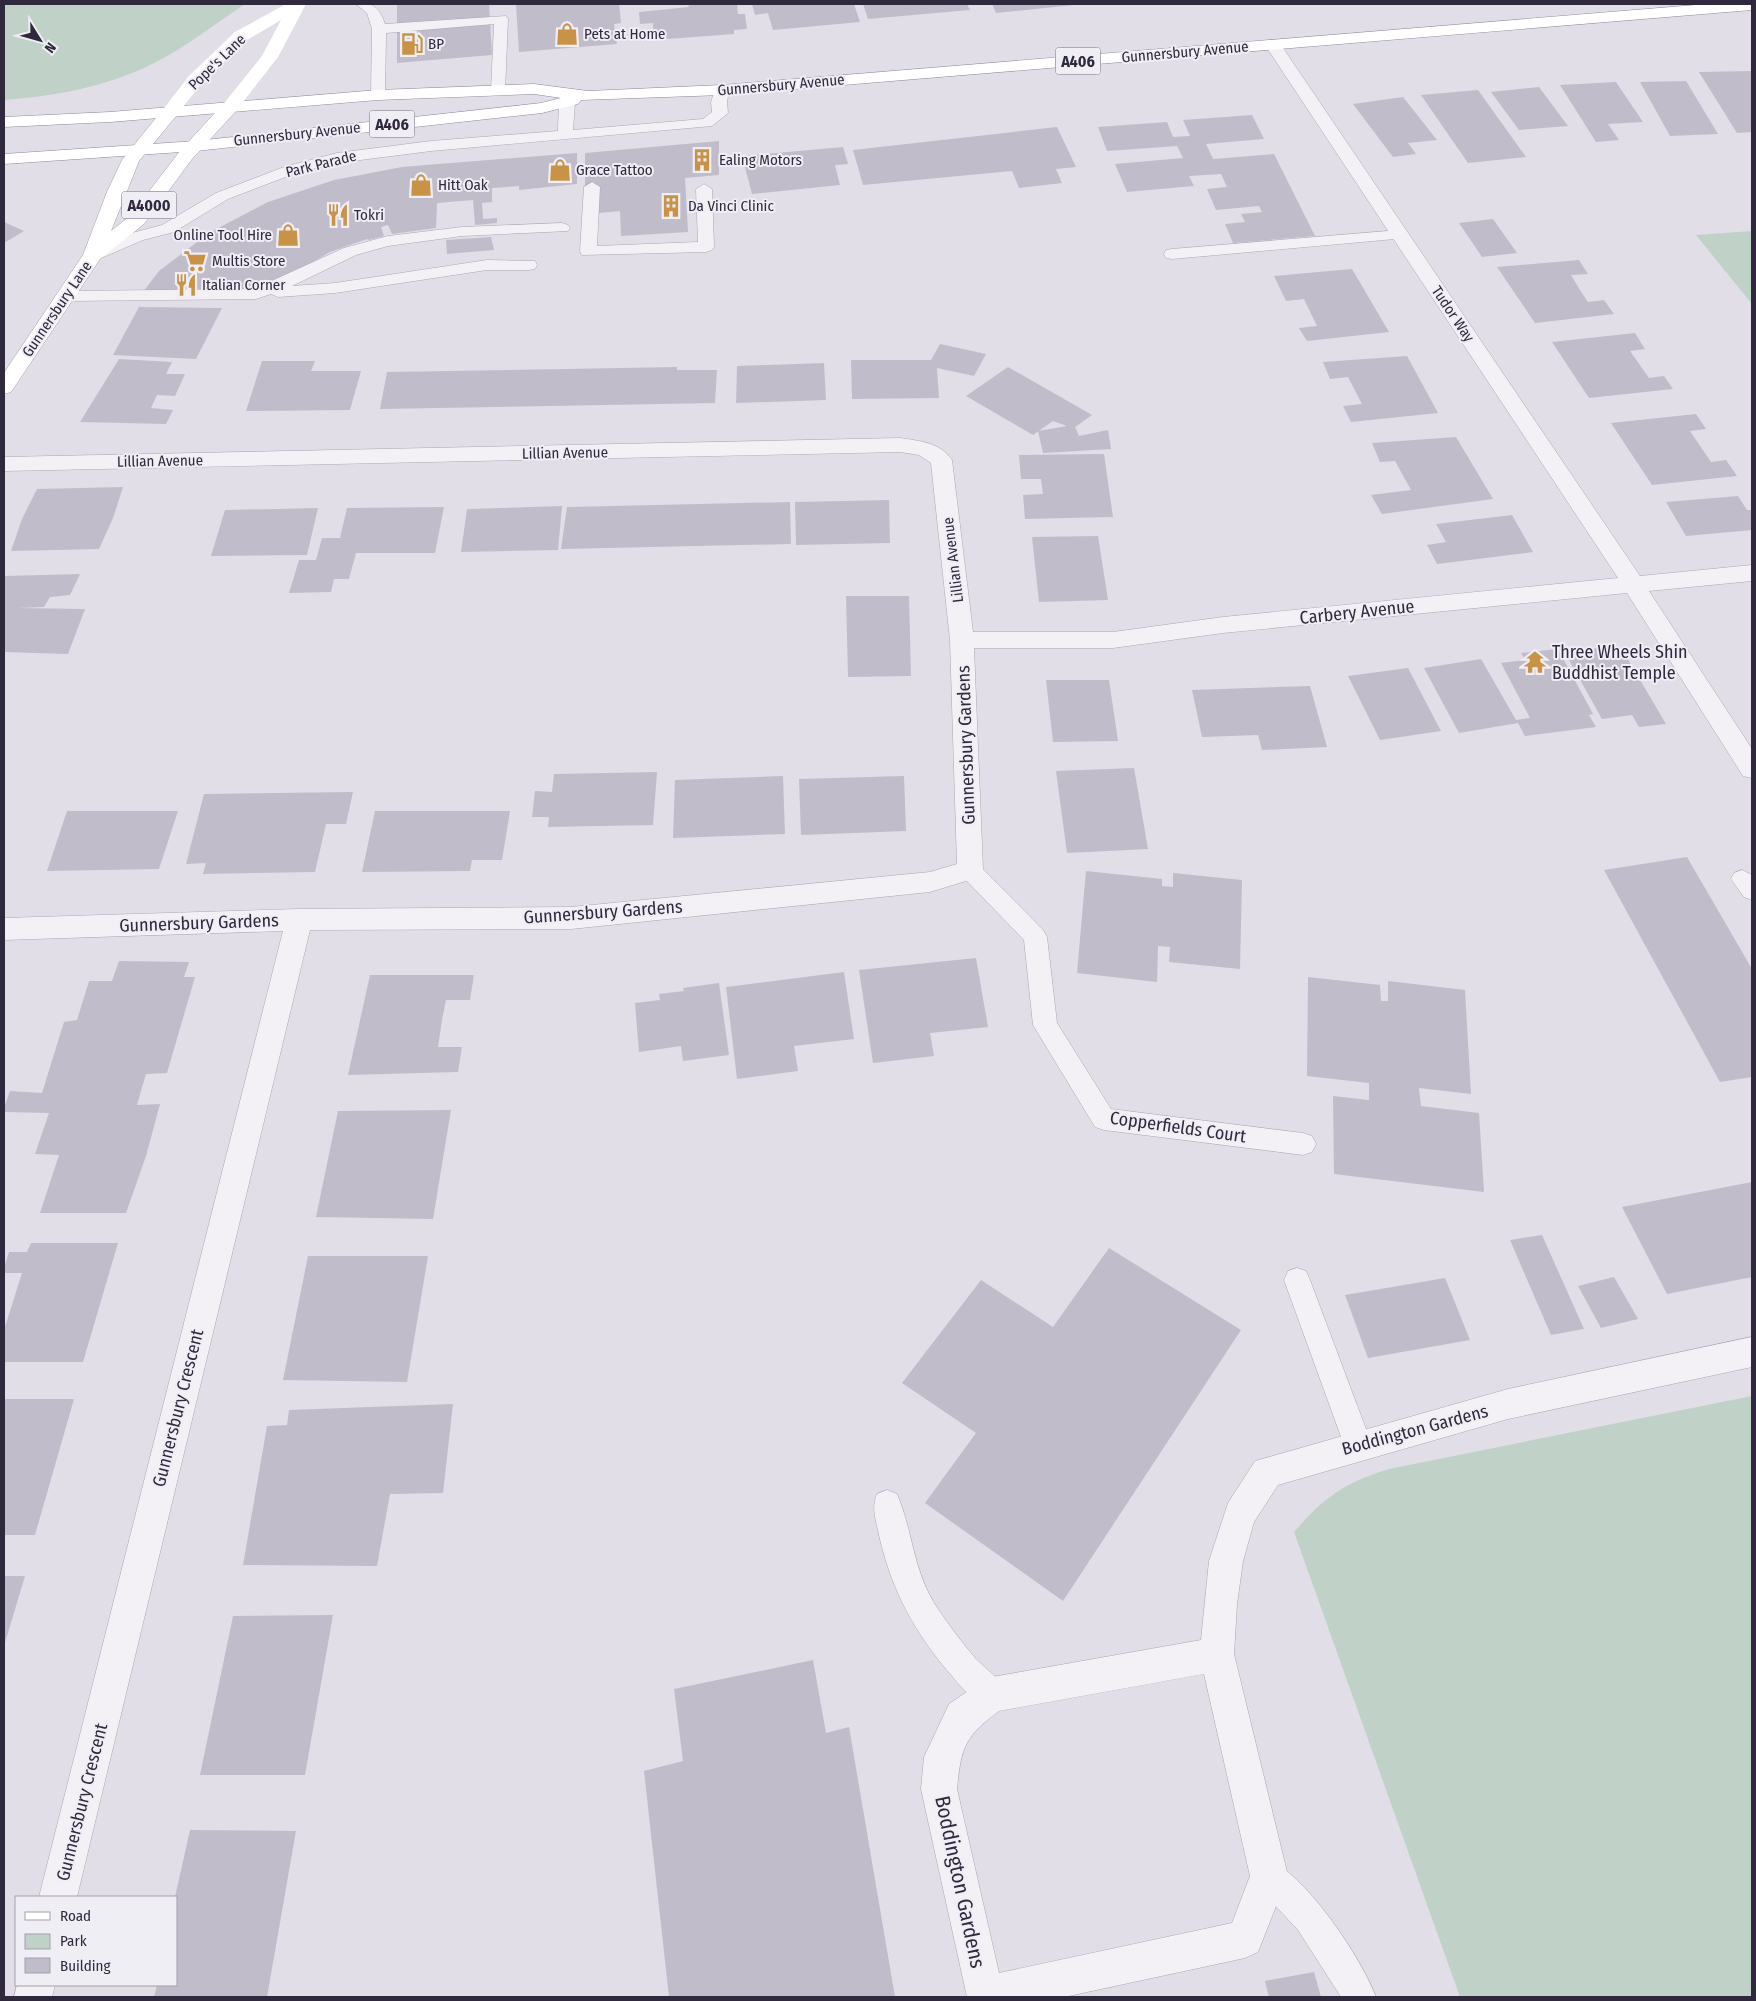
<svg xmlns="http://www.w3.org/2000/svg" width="1756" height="2001" viewBox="0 0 1756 2001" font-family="'Fira Sans Condensed',sans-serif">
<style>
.green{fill:#c0d1c8}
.building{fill:#c1bcca}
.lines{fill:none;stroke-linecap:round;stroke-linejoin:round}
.service-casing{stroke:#aca7b4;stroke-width:1}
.minor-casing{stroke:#aca7b4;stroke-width:1}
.primary-casing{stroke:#a59eb2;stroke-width:1}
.trunk-casing{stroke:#8e869d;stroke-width:1}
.service{fill:#f3f1f6;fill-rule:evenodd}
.minor{fill:#f3f1f6;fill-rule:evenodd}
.secondary{fill:#fff;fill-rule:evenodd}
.primary{fill:#fff;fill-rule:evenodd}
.trunk{fill:#fff;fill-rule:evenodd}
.labels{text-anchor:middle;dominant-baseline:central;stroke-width:4;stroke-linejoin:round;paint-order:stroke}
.far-poi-label{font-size:15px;fill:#30283d;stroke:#f0eef5;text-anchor:start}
.far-street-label{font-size:15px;fill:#30283d;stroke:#f0eef5}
.shield{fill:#f0eef5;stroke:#6a6374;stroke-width:1}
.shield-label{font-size:16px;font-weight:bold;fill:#30283d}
.street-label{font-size:18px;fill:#30283d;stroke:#f0eef5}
.poi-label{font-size:18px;fill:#30283d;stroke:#f0eef5;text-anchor:start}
.near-street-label{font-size:21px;fill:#30283d;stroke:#f0eef5}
</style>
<rect width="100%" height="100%" fill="#e1dee7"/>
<g class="green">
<path d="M4 4H245C215 24 185 48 152 64 106 87 54 96 4 100Z"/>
<path d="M1752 231V304L1696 235Z"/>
<path d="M1752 1396V1997H1460L1294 1532C1324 1497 1346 1482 1389 1469Z"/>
</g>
<g class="building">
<path d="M397 4H489L492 55 397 63Z"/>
<path d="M516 4H619L621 23 614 24 617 44 519 52Z"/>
<path d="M688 4H737L738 14H745L747 29 734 30V34L654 40 653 23 640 24 639 12 689 7Z"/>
<path d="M752 4H854L860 22 773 30 768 13 755 15Z"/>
<path d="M863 4H967L970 10 868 19Z"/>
<path d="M992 4H1074V5L996 13Z"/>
<path d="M1752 71V132L1737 133 1699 72Z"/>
<path d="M1686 81 1718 134 1670 136 1640 82Z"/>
<path d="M1616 82 1643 122 1608 124 1619 140 1596 142 1560 85Z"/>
<path d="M1539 87 1568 126 1519 130 1491 92Z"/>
<path d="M1478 90 1526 157 1468 163 1421 95Z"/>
<path d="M1403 97 1437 140 1408 143 1416 154 1393 157 1353 104Z"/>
<path d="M1252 115 1264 139 1206 144 1213 159 1274 154 1315 236 1233 243 1225 224 1245 222 1241 214 1262 212 1259 206 1216 210 1207 189 1227 187 1221 174 1189 176 1194 186 1127 192 1115 164 1183 158 1177 146 1107 151 1098 127 1167 122 1173 137 1190 136 1183 120Z"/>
<path d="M1057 127 1076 167 1056 169 1062 183 1019 188 1012 171 863 185 853 150Z"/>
<path d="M719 141V175L685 178 688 232 621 236 620 211 599 213 585 188V153Z"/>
<path d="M843 147 848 164 835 165 840 185 752 194 742 156Z"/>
<path d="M577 153V184L519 190V186L492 188V202L482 203 483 219 497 218V223L475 225 473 200 437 203 436 228 392 234 388 225 381 227 384 236 369 240 367 239 330 252 279 282 241 290 143 292 159 271 209 233 268 202 334 180 402 167Z"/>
<path d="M1493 219 1517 253 1482 257 1459 223Z"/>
<path d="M4 222 24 231 4 243Z"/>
<path d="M491 237 494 250 447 254 446 240Z"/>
<path d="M1579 260 1588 274 1571 275 1580 290 1588 302 1604 300 1614 314 1535 323 1497 267Z"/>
<path d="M1352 269 1389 332 1307 341 1299 328 1317 326 1304 299 1286 301 1274 276Z"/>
<path d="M139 307 222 308 196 359 113 355Z"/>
<path d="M1635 333 1645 349 1630 351 1649 378 1664 376 1673 389 1589 398 1552 342Z"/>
<path d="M940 344 986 354 974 376 937 368 939 398 852 399 851 360H931Z"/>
<path d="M1407 356 1438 413 1351 422 1343 406 1362 404 1348 377 1330 379 1323 362Z"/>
<path d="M119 359 172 362 166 374H185L175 396 157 395 151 408 173 410 166 424 80 422Z"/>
<path d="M262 361H315L311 371H361L350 410 246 411Z"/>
<path d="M824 363 826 400 736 403 737 366Z"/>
<path d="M677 367V370H717L715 403 380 409 387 372Z"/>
<path d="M1008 367 1092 415 1075 427 1079 436 1108 430 1111 449 1043 453 1038 431 1067 426 1053 421 1033 435 966 396Z"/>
<path d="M1696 414 1706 429 1690 431 1711 462 1726 460 1737 476 1652 485 1611 423Z"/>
<path d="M1456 437 1493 499 1382 514 1371 495 1411 490 1395 461 1380 462 1372 443Z"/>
<path d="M1104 454 1113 517 1025 519 1023 495 1043 494 1041 479H1021L1019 455Z"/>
<path d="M123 487 113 518 99 549 11 551 22 519 37 489Z"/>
<path d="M1738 496 1747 510H1752V530L1686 536 1666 502Z"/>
<path d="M889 500 890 543 796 545 795 502Z"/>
<path d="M790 502 791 544 561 549 567 507Z"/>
<path d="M562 506 558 550 461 552 467 509Z"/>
<path d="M444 507 435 553H356L349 579H334L331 592 289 593 299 560H316L322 538H340L347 508Z"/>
<path d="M318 508 307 555 211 556 225 510Z"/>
<path d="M1512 515 1533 552 1437 564 1427 545 1446 542 1436 524Z"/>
<path d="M1098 536 1108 600 1039 602 1032 537Z"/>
<path d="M80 574 70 595 50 597 44 607 17 608 85 609 68 654 4 652V576Z"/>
<path d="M846 596H909L911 676 848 677Z"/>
<path d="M1598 648 1601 654 1623 651 1666 724 1639 727 1632 715 1602 719 1565 653Z"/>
<path d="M1558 649 1593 714 1589 715 1596 727 1525 736 1518 723 1459 733 1424 668 1481 659 1516 720 1530 718 1501 663 1525 660 1521 653Z"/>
<path d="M1408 668 1441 731 1380 740 1348 676Z"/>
<path d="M1046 680H1109L1118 741 1053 742Z"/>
<path d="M1310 686 1327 747 1262 750 1258 735 1202 737 1192 690Z"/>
<path d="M1134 768 1148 849 1067 853 1056 771Z"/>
<path d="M657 772 653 825 548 827 549 817H532L535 791 552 792 554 774Z"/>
<path d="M783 776 785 834 673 838 675 780Z"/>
<path d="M904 776 906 831 801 835 799 779Z"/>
<path d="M353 792 346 824H326L315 872 203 874 206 863 186 864 204 794Z"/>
<path d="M67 811H178L159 869 47 871Z"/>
<path d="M375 811H510L502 860H472L470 871 362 872Z"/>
<path d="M1687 857 1752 969V1077L1720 1082 1604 870Z"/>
<path d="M1086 871 1162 879V886L1173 887V873L1242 880 1240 969 1169 962 1170 947 1158 946 1157 982 1077 973Z"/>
<path d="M976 958 988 1027 930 1033 934 1056 873 1063 859 970Z"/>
<path d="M119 961 189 962 184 977H195L167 1073 146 1074 141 1091 137 1105 160 1104 146 1156 126 1213H40L59 1155 35 1154 49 1113 4 1112V1108L10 1091 42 1093 64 1022 77 1020 89 981H112Z"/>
<path d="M844 972 854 1039 794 1046 798 1071 737 1079 726 987Z"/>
<path d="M370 975H474L470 1000H446L442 1020 438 1047H462L458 1072 348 1075Z"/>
<path d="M1308 977 1380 985 1381 1001H1388V981L1465 990 1471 1094 1419 1088 1421 1106 1479 1113 1484 1192 1334 1174 1333 1096 1369 1100V1083L1307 1076Z"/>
<path d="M719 983 729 1055 683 1061 681 1046 639 1052 635 1003 660 1000 659 994 684 991 683 988Z"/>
<path d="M451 1110 433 1219 316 1217 338 1111Z"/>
<path d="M1752 1182V1277L1667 1294 1622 1207Z"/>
<path d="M1542 1235 1584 1329 1551 1335 1510 1240Z"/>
<path d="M31 1243H118L83 1362H4V1330L22 1273H4V1268L9 1252H27Z"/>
<path d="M1109 1248 1241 1330 1063 1601 925 1503 976 1433 902 1383 981 1280 1053 1327Z"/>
<path d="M308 1256H428L407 1382 283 1380Z"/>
<path d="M1614 1277 1638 1319 1601 1328 1578 1286Z"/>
<path d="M1445 1278 1470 1340 1368 1358 1345 1295Z"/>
<path d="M4 1399H74L35 1535H4Z"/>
<path d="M453 1404 443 1493 390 1494 377 1566 243 1565 267 1426 287 1425 289 1410Z"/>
<path d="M4 1576H25L4 1646Z"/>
<path d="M333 1615 305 1775H200L233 1616Z"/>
<path d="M813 1660 826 1733 849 1727 895 1997H669L644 1771 683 1761 674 1689Z"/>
<path d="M190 1830 296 1831 267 1997H154L157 1985H176L175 1897Z"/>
<path d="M1314 1972 1321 1997H1269L1265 1981Z"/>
</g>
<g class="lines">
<defs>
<g id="service">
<path d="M356 4C374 3 379 7 385 24L506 16 508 19 505 91 498 95 491 91 494 24 386 33 385 95 378 99 373 98 371 95 372 29 367 13Z"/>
<path d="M722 86 729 90 727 102 728 113 712 126 431 151 337 163 296 173 228 199 174 232 143 240 99 259H87L85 255 87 251 132 233 162 225 216 193 284 167 337 153 431 141 558 131 559 102 567 97 575 102 573 130 703 119 712 112 711 102 715 90Z"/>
<path d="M592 182 600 187 597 246 698 242 696 189 704 184 712 189 714 247 712 250 706 252 582 255 580 251 584 187Z"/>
<path d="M562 223 568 225 570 228 568 231 462 236 388 246 356 255 292 286 335 283 487 260 535 261 537 265 535 269 529 270H487L335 293 278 297 271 294 256 299 67 301 61 300 59 296 61 292 67 291 254 289 344 248 388 236 462 227Z"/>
<path d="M1400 230 1406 232 1408 235 1406 238 1172 259 1166 258 1164 254 1166 250 1172 249Z"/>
<path d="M970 861 978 864 1043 930 1047 937 1057 1023 1111 1109 1303 1133 1312 1136 1316 1144 1312 1152 1303 1155 1104 1130 1095 1127 1033 1025 1024 940 962 876 959 870 962 864Z"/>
<path d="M1742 870 1752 875V900L1744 897 1731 879 1734 873Z"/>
<path d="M1297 1268 1306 1271 1310 1280 1372 1445 1368 1455 1358 1459 1348 1455 1344 1445 1284 1280 1288 1271Z"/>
<path d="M887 1490 897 1494C914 1534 912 1570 938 1609 949 1626 962 1642 975 1658 987 1670 1001 1679 1007 1695L1003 1706 992 1710C975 1703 963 1690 952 1676 915 1634 891 1589 879 1535 876 1520 871 1508 877 1494Z"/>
<path d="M1269 1860C1307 1876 1362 1959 1376 1997H1341L1298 1930 1258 1887 1253 1876 1258 1865Z"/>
</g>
<g id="minor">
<path d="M1273 40 1279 41 1281 45 1640 576 1752 565V581L1649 591 1752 749V778L1743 776 1627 593 1223 633 1113 648H974L983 870 979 877 930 892 571 929 310 930 77 1897H39L283 931 4 940V918L299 909 571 907 930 872 957 864 950 640 931 463 919 455 900 452 4 471V457L900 438C919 441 940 442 952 460L973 632H1113L1223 617 1618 578 1265 45 1267 41Z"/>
<path d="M1752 1337V1367L1508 1419 1278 1485 1254 1522 1243 1561 1237 1604 1234 1654 1288 1876 1258 1952 1245 1958 1064 1997H967L921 1789 924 1757 949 1704 980 1683 992 1677 1201 1640 1209 1561 1228 1503 1255 1461 1508 1389ZM1204 1674 1250 1876 1232 1923 999 1973 957 1789C961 1747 965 1736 999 1711Z"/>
<path d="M17 1985H55L52 1997H14Z"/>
</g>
<path id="primary" d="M230 102 236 103 239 107 236 111 192 159 144 224 100 259 11 392 4 394V373L83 255 107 192 122 160 164 108H176L179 112 176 116 139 161 111 231 130 216 180 151 224 103Z"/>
<path id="trunk" d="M1708 4H1752V10L722 95 581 100 578 104 542 113 196 151 4 164V154L196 141 541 103 561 98 534 94 378 100 110 122 4 127V117L110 112 378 90 534 84 588 91 722 85Z"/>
</defs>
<use href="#service" class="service-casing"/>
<use href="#minor" class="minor-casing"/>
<use href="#primary" class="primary-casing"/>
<use href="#trunk" class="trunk-casing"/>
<use href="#service" class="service"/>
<use href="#minor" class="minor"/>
<path class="secondary" d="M286 4H306L278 57 236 111H224L221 107 262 56 281 20 247 40 201 84 176 116H164L161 112 189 76 235 32Z"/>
<use href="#primary" class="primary"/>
<use href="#trunk" class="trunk"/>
</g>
<defs>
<symbol id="shop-bare" viewBox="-9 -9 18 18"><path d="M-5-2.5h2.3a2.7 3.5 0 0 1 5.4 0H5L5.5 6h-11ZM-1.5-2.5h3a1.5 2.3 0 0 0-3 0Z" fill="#c89247" stroke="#f0eef5" stroke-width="2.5" paint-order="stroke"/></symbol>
<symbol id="fuel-bare" viewBox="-9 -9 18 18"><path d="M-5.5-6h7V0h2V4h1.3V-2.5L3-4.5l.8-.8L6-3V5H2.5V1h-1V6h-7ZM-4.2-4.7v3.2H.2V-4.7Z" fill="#c89247" stroke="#f0eef5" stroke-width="2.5" paint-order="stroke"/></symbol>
<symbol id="building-bare" viewBox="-9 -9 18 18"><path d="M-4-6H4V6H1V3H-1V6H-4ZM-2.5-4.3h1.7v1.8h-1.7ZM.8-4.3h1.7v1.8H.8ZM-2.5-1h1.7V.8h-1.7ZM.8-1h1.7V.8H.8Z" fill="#c89247" stroke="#f0eef5" stroke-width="2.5" paint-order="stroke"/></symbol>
<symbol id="restaurant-bare" viewBox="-9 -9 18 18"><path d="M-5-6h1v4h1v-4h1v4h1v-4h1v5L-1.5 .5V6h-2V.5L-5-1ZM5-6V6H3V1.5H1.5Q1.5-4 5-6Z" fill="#c89247" stroke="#f0eef5" stroke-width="2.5" paint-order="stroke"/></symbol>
<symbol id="supermarket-bare" viewBox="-9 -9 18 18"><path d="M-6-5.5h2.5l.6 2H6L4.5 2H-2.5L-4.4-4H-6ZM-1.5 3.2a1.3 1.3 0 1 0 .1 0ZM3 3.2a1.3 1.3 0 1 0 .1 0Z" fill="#c89247" stroke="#f0eef5" stroke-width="2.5" paint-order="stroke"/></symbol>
<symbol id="temple-bare" viewBox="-9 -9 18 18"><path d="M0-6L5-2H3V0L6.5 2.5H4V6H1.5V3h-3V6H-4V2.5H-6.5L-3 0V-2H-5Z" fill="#c89247" stroke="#f0eef5" stroke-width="2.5" paint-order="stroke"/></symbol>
</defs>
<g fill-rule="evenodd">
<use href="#shop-bare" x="551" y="18" width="32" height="32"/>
<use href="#fuel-bare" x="396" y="28" width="32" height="32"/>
<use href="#building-bare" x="686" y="144" width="32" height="32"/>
<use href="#shop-bare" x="544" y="154" width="32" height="32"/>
<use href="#shop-bare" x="405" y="169" width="32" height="32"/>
<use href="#building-bare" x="655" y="190" width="32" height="32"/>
<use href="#restaurant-bare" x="322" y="199" width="32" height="32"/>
<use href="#shop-bare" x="272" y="219" width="32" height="32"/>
<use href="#supermarket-bare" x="179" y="245" width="32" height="32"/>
<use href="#restaurant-bare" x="170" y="269" width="32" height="32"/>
<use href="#temple-bare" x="1519" y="646" width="32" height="32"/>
</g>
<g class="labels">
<g class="far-poi-label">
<text x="584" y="34">Pets at Home</text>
<text x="428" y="44">BP</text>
<text x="719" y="160">Ealing Motors</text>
<text x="576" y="170">Grace Tattoo</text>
<text x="438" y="185">Hitt Oak</text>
<text x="688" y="206">Da Vinci Clinic</text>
<text x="354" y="215">Tokri</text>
<text x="272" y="235" text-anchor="end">Online Tool Hire</text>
<text x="212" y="261">Multis Store</text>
<text x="202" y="285">Italian Corner</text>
</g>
<g class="far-street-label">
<text transform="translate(1185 52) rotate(-5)">Gunnersbury Avenue</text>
<text transform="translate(217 62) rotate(-44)">Pope's Lane</text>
<text transform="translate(781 85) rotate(-5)">Gunnersbury Avenue</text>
<text transform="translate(297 134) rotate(-6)">Gunnersbury Avenue</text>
<text transform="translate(321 164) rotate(-14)">Park Parade</text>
<text transform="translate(57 309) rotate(-56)">Gunnersbury Lane</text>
<text transform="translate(1453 314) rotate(56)">Tudor Way</text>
<text transform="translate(565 453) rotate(-1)">Lillian Avenue</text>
<text transform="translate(160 461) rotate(-1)">Lillian Avenue</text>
<text transform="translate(953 560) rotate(-97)">Lillian Avenue</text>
</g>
<g class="shield">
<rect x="1055.5" y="47.5" width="45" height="27" rx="4"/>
<rect x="369.5" y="110.5" width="45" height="27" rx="4"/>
<rect x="121.5" y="191.5" width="55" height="27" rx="4"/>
</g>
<g class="shield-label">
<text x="1078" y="61">A406</text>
<text x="392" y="124">A406</text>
<text x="149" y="205">A4000</text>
</g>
<g class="street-label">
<text transform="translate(1357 612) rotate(-6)">Carbery Avenue</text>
<text transform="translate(966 745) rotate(-92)">Gunnersbury Gardens</text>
<text transform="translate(603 912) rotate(-4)">Gunnersbury Gardens</text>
<text transform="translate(199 923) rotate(-2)">Gunnersbury Gardens</text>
<text transform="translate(1178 1127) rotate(8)">Copperfields Court</text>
<text transform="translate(178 1408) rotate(-76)">Gunnersbury Crescent</text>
<text transform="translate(1415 1430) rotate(-15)">Boddington Gardens</text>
<text transform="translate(82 1802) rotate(-76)">Gunnersbury Crescent</text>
</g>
<g class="poi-label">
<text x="1552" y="652">Three Wheels Shin<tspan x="1552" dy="21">Buddhist Temple</tspan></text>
</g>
<g class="near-street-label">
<text transform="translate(960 1882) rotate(78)">Boddington Gardens</text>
</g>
</g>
<rect width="1756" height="2001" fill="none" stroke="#30283d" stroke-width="10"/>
<rect x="15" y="1896" width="162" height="90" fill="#f0eef5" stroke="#a39fab"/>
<rect x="25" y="1912" width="25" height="8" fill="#ffffff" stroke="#a39fab"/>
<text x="60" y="1921" font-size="15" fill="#30283d">Road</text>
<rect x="25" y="1934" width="25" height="15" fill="#c0d1c8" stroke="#a39fab"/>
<text x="60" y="1946" font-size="15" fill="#30283d">Park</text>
<rect x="25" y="1958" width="25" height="15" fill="#c1bcca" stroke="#a39fab"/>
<text x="60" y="1971" font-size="15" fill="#30283d">Building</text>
<g transform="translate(40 40) rotate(127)" stroke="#f0eef5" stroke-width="4" paint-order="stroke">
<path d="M0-4L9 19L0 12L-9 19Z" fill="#30283d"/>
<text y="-8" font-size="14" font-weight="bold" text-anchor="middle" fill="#30283d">N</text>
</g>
</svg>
